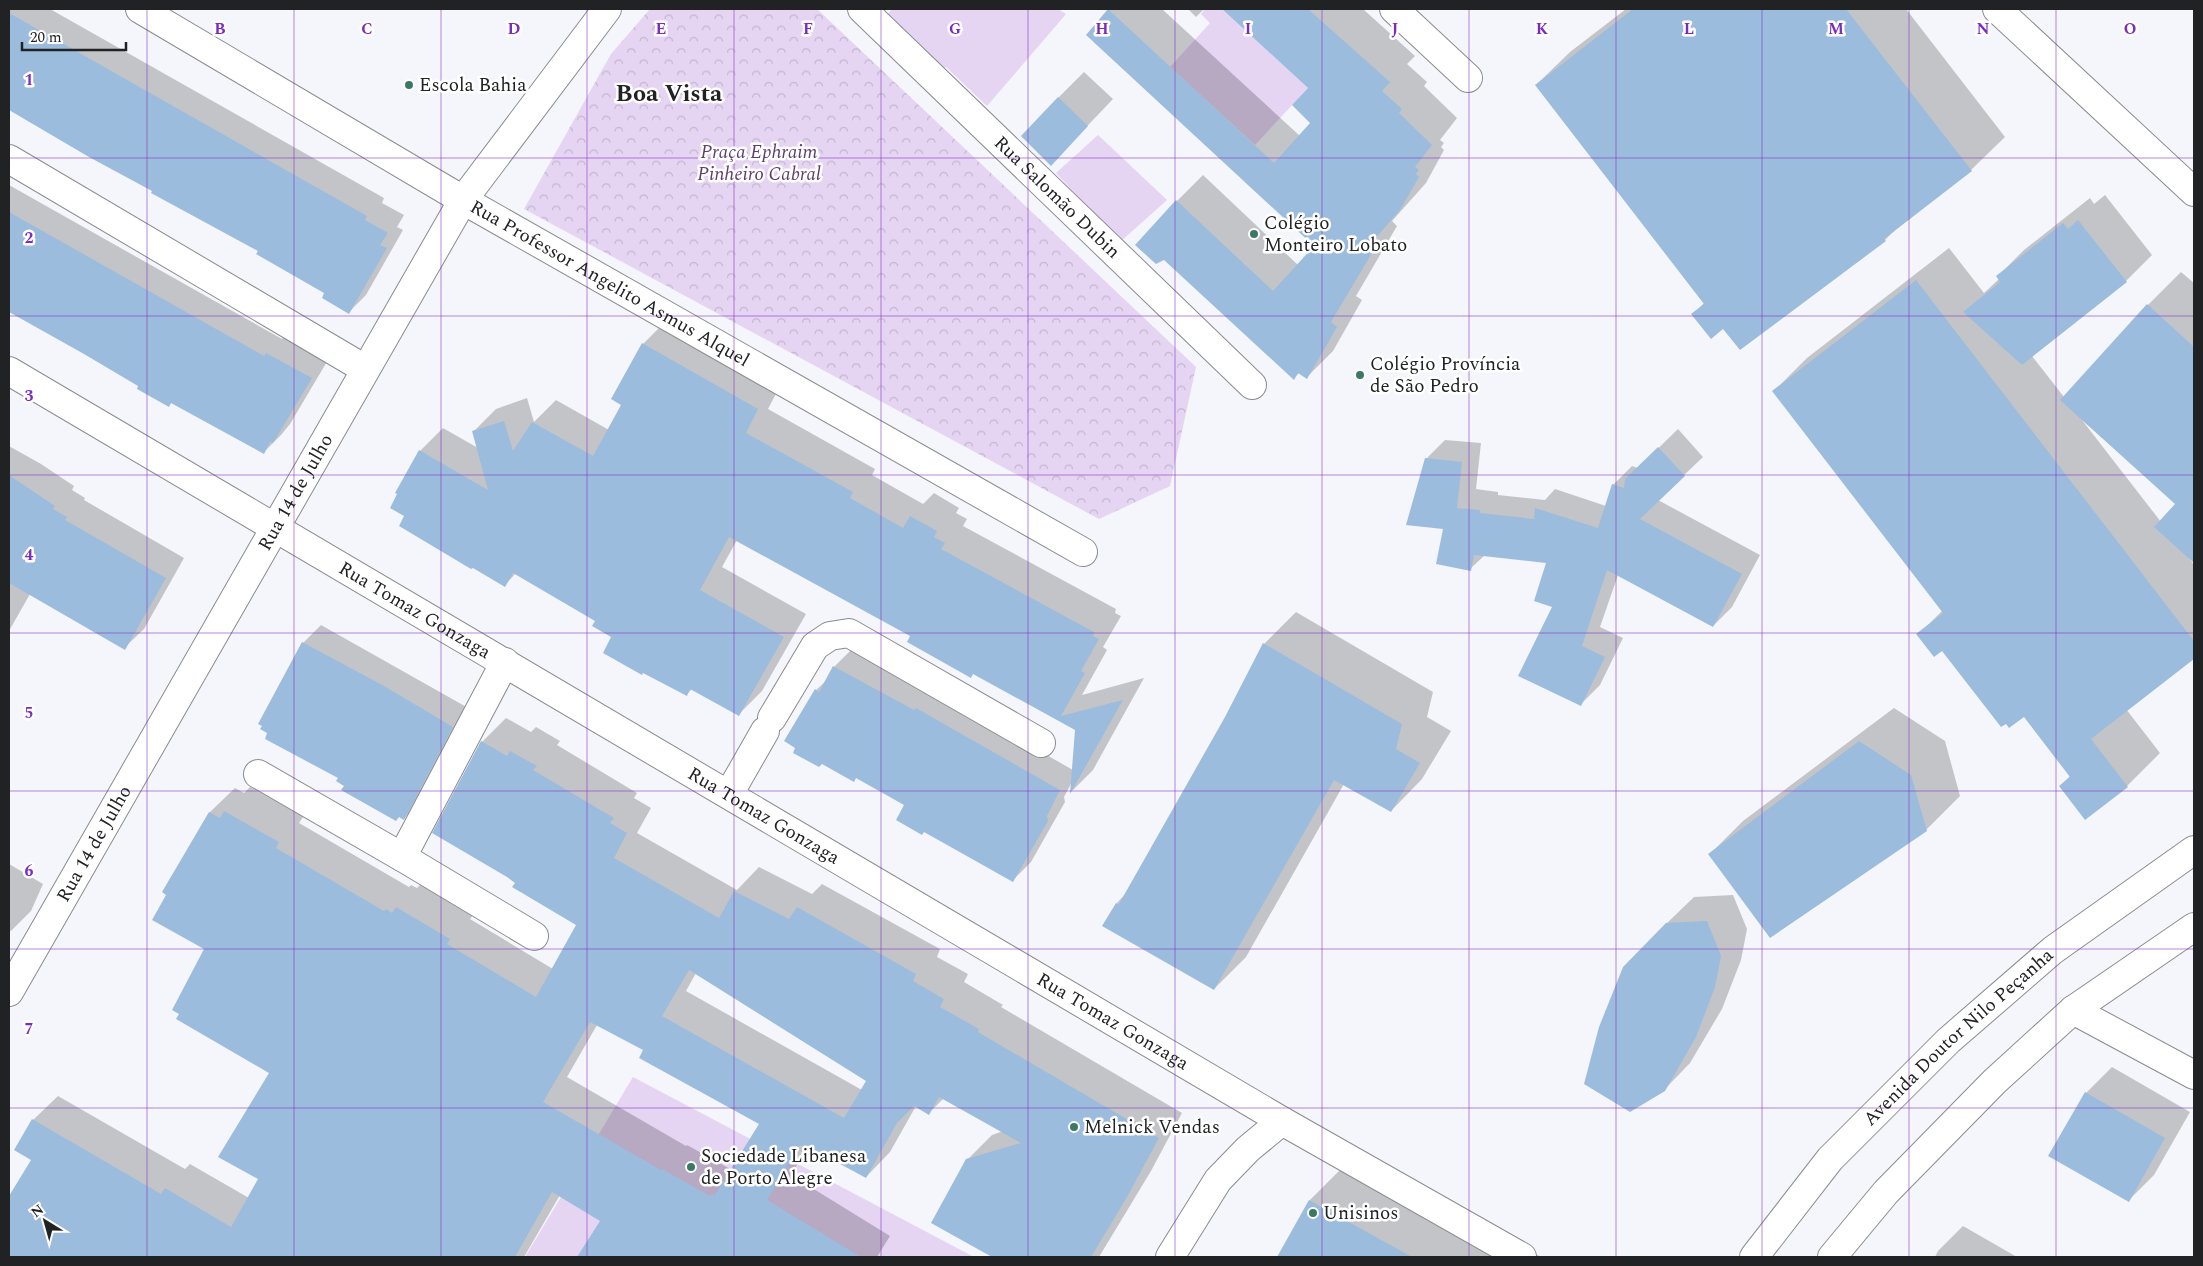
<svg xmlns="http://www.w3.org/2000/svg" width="2203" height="1266" viewBox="0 0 2203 1266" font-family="Spectral,serif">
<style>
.green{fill:#e5d4f2}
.park{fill:url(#park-crowns)}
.shadow{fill:#0003;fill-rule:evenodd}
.building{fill:#9cbcdd;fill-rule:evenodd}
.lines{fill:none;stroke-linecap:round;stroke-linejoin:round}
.minor-casing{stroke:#8a8c90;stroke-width:30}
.major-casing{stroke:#8a8c90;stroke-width:30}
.minor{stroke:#fff;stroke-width:28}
.major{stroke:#fff;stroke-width:28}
.grid{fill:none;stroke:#7b2cbf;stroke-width:1;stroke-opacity:0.55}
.poi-dot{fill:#3c7964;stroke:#fff;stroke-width:2}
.labels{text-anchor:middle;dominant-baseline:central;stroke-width:5;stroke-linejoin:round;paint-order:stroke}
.poi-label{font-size:19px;fill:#212224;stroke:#fff;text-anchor:start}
.park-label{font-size:19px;font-style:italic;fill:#5d3e71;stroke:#fff}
.street-label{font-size:19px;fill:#212224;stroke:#fff}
.district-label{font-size:24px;font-weight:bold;fill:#212224;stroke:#fff}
.grid-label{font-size:16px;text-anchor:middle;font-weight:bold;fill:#7b2cbf;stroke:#fff;stroke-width:5;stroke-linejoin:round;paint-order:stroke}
</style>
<defs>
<pattern id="park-crowns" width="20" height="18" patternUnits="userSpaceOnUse" patternTransform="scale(1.25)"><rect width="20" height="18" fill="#e5d4f2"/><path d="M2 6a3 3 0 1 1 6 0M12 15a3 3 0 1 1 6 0" fill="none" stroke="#c4b6cf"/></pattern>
</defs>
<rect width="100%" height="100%" fill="#f4f6fb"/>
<g class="green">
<path d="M892 9H1058L1066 14 987 106 946 67 942 71 885 17Z"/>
<path d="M1205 9H1222L1308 88 1255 145 1170 67 1210 23 1201 14Z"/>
<path d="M1098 135 1167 200 1120 242 1056 173Z"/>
<path d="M633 1077 974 1257H525Z"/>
</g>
<path class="park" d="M650 9H817L1196 367 1170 486 1099 519 524 209 611 54Z"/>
<g class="shadow">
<path d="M9 9H50L384 198 382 203 404 215 397 227 403 230 366 295 349 312 326 293 259 251 9 109Z"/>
<path d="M1110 9H1162L1300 136 1312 123 1309 88 1224 9H1363L1415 56 1407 64 1427 82 1424 86 1457 118 1440 140 1444 143 1441 147 1444 150 1426 183 1392 221 1397 226 1356 296 1362 300 1333 351 1307 377 1300 372 1294 378 1177 201 1203 175 1298 265 1316 246 1087 35Z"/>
<path d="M1188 9H1204L1196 17Z"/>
<path d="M1626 9H1906L2005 137 1971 170 1896 229 1885 240 1723 327 1693 314 1704 303 1536 85 1570 52Z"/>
<path d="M1084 72 1113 99 1051 164 1058 98Z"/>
<path d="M9 185 282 339 284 336 328 360 290 424 281 435 264 452 172 402 169 405 140 386 9 310Z"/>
<path d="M2105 195 2152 255 2126 281 2032 356 2064 397 2148 305 2181 272 2194 283V561L2189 558 2194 565V657L2126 709 2160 753 2127 786 2085 818 2060 786 2071 775 2024 715 1942 649 1918 635 1943 610 1774 391 1807 358 1949 248 1984 293 1999 279 1998 276 2024 250 2090 198 2094 204ZM2082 420 2177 504 2161 522Z"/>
<path d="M666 321 780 386 768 409 875 469 872 475 923 504 934 493 959 508 956 513 967 519 963 526 1116 609 1115 613 1121 616 1103 647 1107 650 1082 695 1144 678 1093 770 1072 791 1073 780 1064 797 1065 802 1031 862 1013 880 906 805 816 690 828 679 834 667 852 649 934 691 1073 770 1076 730 911 636 737 540 722 567 806 614 762 691 739 714 692 689 687 694 613 637 596 620 516 573 505 585 406 516 420 451 443 428 478 448 473 432 496 409 527 398 534 422 556 400 609 430 623 404 643 344Z"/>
<path d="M1678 429 1703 457 1658 500 1760 555 1732 607 1713 626 1618 575 1600 627 1623 638 1600 685 1581 704 1554 606 1548 562 1485 555 1470 569 1444 528 1426 459 1445 440 1481 443 1476 489 1498 492V495L1545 500 1555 489 1606 506 1613 485 1632 466 1638 468Z"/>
<path d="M9 446 41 464 74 486 72 490 85 498 84 500 184 558 144 629 124 648 30 594 9 631Z"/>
<path d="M1296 612 1433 692 1427 717 1451 731 1422 779 1391 811 1344 784 1246 957 1214 989 1117 903 1126 893 1226 718 1264 644Z"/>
<path d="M321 625 470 709 421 801 404 818 346 785 340 778 269 732 260 723 303 643Z"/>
<path d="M1894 708 1945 741 1960 796 1926 830 1710 854 1743 821Z"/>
<path d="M506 718 531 732 536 727 560 741 557 745 637 793 634 798 651 808 637 833 737 890 759 867 812 894 822 884 940 949 937 957 968 974 964 982 1003 1005 1001 1007 1182 1113 1151 1171 1099 1257H995L933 1222 967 1160 992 1135 1003 1131 944 1098 929 1113 916 1106 890 1152 866 1177 832 1158 807 1148 791 1175 890 1236 877 1257H579L601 1221 560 1195 524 1257H9V1198L32 1160 33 1120 58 1096 185 1169 190 1164 249 1198 260 1179 271 1073 206 949 168 894 163 891 210 812 235 788 244 793 250 787 303 817 299 823 409 887 411 885 417 888 421 884 474 914 470 919 553 969 578 925 517 883 482 742ZM696 973 868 1081 862 1090 686 991ZM597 1025 645 1050 761 1124 732 1170 687 1145 686 1146 567 1077Z"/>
<path d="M9 864 43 884 31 911 11 931 9 930Z"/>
<path d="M1733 895 1747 929 1741 960 1722 1009 1690 1063 1664 1090 1667 923 1694 897Z"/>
<path d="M2112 1067 2190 1112 2154 1175 2128 1201 2086 1093Z"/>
<path d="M1356 1154 1541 1257H1279L1310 1200Z"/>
<path d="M1963 1226 2017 1257H1935L1938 1251Z"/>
</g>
<g class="building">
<path d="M1108 9 1274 163 1310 123 1292 105 1308 88 1222 9H1308L1390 82 1382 91 1402 109 1399 113 1432 145 1415 167 1419 170 1416 174 1419 177 1400 210 1367 248 1372 253 1331 322 1337 327 1307 379 1298 373 1294 380 1164 260 1156 264 1135 245 1176 200 1273 291 1314 246 1086 35Z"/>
<path d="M1633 9H1846L1972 171 1884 239 1886 241 1740 350 1723 329 1711 339 1691 314 1704 304 1535 85Z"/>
<path d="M9 13 367 216 365 220 388 233 380 245 387 248 349 314 322 298 324 293 256 254 258 251 151 193 152 191 89 157 9 110Z"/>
<path d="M1058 97 1088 126 1051 166 1021 136Z"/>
<path d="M9 212 264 356 266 353 312 378 273 443 270 442 264 454 171 403 169 407 137 389 138 386 84 354 9 312Z"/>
<path d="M2078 220 2127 282 2022 365 1963 312 2000 282 1996 276 2063 223 2068 229Z"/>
<path d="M1916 280 2194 641V659L2091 739 2128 787 2085 820 2059 786 2070 777 2024 717 2009 728 2006 724 2001 727 1942 651 1934 657 1916 634 1943 613 1772 391Z"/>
<path d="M2147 304 2194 347V563L2154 527 2175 504 2060 400Z"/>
<path d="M642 343 758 409 746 433 853 492 850 498 903 528 910 516 937 531 934 537 945 543 941 549 1094 632 1093 636 1099 639 1081 671 1085 673 1061 716 1123 700 1070 794 1075 730 973 674 971 678 907 642 910 636 729 537 700 590 784 637 739 716 690 689 687 696 643 673 642 675 603 653 611 637 592 626 595 621 513 573 505 587 473 568 471 569 399 526 404 516 390 508 397 494 395 493 419 450 488 490 472 431 504 421 513 451 532 422 593 456 621 405 611 399Z"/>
<path d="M1658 447 1685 476 1640 519 1742 574 1713 627 1607 570 1582 646 1605 657 1581 706 1518 676 1552 607 1534 601 1546 563 1474 555 1471 571 1436 564 1443 529 1406 525 1425 458 1462 462 1457 508 1480 510V513L1534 519 1535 508 1598 528 1612 484 1624 488 1625 479Z"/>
<path d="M9 475 55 506 53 509 67 517 65 520 166 578 125 650 9 583Z"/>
<path d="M302 642 384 686 453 727 404 820 399 817 396 821 341 790 344 786 336 781 338 778 265 739 267 733 260 729 262 726 258 724Z"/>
<path d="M1263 643 1402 724 1396 749 1420 763 1391 812 1334 780 1214 990 1102 926 1116 903 1119 904 1225 717Z"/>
<path d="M833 666 914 710 916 708 1060 790 1047 816 1048 821 1013 882 924 832 922 835 896 820 904 805 856 778 854 782 822 764 819 767 793 753 795 748 784 741 815 689 819 692Z"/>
<path d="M481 741 507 756 510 751 537 766 533 770 614 818 610 823 627 833 614 858 719 918 734 891 789 919 797 907 916 974 913 981 944 999 940 1007 979 1029 978 1032 1159 1138 1127 1197 1091 1257H992L931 1223 966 1159 1021 1143 939 1097 929 1115 914 1106 897 1123 866 1178 831 1159 830 1162 800 1145 767 1200 861 1257H577L600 1221 552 1192 515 1257H9V1196L31 1160 14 1150 32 1119 161 1194 165 1188 231 1227 258 1179 218 1157 269 1073 176 1019 179 1014 172 1010 204 949 152 920 166 895 162 892 209 812 220 818 224 811 279 842 276 848 384 911 386 909 392 913 396 907 450 939 447 944 536 997 576 925 512 887 515 883 507 877 432 833ZM689 970 866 1081 844 1118 662 1016ZM590 1022 643 1050 639 1058 759 1124 714 1196 711 1194 710 1196 662 1169 661 1170 543 1102Z"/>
<path d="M1859 741 1911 775 1927 831 1770 938 1708 854Z"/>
<path d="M1707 921 1721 956 1715 987 1696 1037 1665 1091 1630 1112 1584 1084 1599 1027 1623 967 1666 923Z"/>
<path d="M2085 1092 2165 1138 2129 1202 2048 1156Z"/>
<path d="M1309 1200 1412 1257H1277Z"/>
</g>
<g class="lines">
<defs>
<g id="minor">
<path id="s1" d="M140 9 463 200 1083 552"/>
<path id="s2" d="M862 9 1252 385"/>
<path d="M1394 9 1468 78"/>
<path d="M1997 9 2194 192"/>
<path d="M9 159 365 369"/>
<path id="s3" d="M9 371 1282 1121 1522 1257"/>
<path d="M505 662 402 857 534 936"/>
<path d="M772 718 815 646 830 636 849 633 1041 743"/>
<path d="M258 774 402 857"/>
<path d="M729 794 765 731"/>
<path id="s4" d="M9 992 463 200 607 9"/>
<path d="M2073 1010 2194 1075"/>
<path d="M1170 1257 1218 1180 1248 1149 1282 1121"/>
</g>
<g id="major">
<path id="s5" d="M1754 1257 1830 1159 1948 1041 2053 950 2194 850"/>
<path d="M1832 1257 1886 1192 1995 1081 2073 1010 2194 927"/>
</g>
</defs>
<use href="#minor" class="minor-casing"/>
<use href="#major" class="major-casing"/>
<use href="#minor" class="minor"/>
<use href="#major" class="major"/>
</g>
<path class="grid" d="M147 9V1257M294 9V1257M441 9V1257M587 9V1257M734 9V1257M881 9V1257M1028 9V1257M1175 9V1257M1322 9V1257M1469 9V1257M1616 9V1257M1762 9V1257M1909 9V1257M2056 9V1257M9 158H2194M9 316H2194M9 475H2194M9 633H2194M9 791H2194M9 949H2194M9 1108H2194"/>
<g class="poi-dot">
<circle cx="409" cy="85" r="5"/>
<circle cx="1254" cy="234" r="5"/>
<circle cx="1360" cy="375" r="5"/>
<circle cx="1074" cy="1127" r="5"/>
<circle cx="691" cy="1167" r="5"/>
<circle cx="1313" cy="1213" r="5"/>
</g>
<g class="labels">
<g class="poi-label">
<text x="419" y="85">Escola Bahia</text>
<text x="1264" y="223">Colégio<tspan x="1264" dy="22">Monteiro Lobato</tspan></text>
<text x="1370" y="364">Colégio Província<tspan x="1370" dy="22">de São Pedro</tspan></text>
<text x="1084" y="1127">Melnick Vendas</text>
<text x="701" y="1156">Sociedade Libanesa<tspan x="701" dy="22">de Porto Alegre</tspan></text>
<text x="1323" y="1213">Unisinos</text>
</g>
<g class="park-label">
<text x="759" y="152">Praça Ephraim<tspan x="759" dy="22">Pinheiro Cabral</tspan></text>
</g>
<g class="street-label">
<text stroke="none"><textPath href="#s2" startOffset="271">Rua Salomão Dubin</textPath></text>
<text stroke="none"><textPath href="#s1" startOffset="544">Rua Professor Angelito Asmus Alquel</textPath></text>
<text stroke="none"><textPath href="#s4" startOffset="576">Rua 14 de Julho</textPath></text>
<text stroke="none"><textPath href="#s3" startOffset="471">Rua Tomaz Gonzaga</textPath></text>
<text stroke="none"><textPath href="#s3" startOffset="876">Rua Tomaz Gonzaga</textPath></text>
<text stroke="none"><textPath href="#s4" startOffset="171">Rua 14 de Julho</textPath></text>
<text stroke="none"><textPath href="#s3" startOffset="1281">Rua Tomaz Gonzaga</textPath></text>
<text stroke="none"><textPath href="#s5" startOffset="301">Avenida Doutor Nilo Peçanha</textPath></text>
</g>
<g class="district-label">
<text x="669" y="94">Boa Vista</text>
</g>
</g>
<g class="grid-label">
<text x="220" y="34">B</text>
<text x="367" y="34">C</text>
<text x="514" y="34">D</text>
<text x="661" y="34">E</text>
<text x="808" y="34">F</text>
<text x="955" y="34">G</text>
<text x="1102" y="34">H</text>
<text x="1248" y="34">I</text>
<text x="1395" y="34">J</text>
<text x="1542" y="34">K</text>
<text x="1689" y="34">L</text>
<text x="1836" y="34">M</text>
<text x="1983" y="34">N</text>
<text x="2130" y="34">O</text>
<text x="29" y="85">1</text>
<text x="29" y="243">2</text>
<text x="29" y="401">3</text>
<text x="29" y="560">4</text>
<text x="29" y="718">5</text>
<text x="29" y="876">6</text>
<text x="29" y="1034">7</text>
</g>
<rect width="2203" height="1266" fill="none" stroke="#212224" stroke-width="20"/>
<g transform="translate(45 1221) rotate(323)" stroke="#ffffff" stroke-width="4" paint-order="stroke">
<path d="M0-4L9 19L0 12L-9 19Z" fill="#212224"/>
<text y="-8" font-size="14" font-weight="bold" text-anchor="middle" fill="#212224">N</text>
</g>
<path d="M22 42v8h104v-8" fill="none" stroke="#212224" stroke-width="2.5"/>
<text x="30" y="42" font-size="15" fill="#212224" stroke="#ffffff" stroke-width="4" paint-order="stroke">20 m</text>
</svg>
